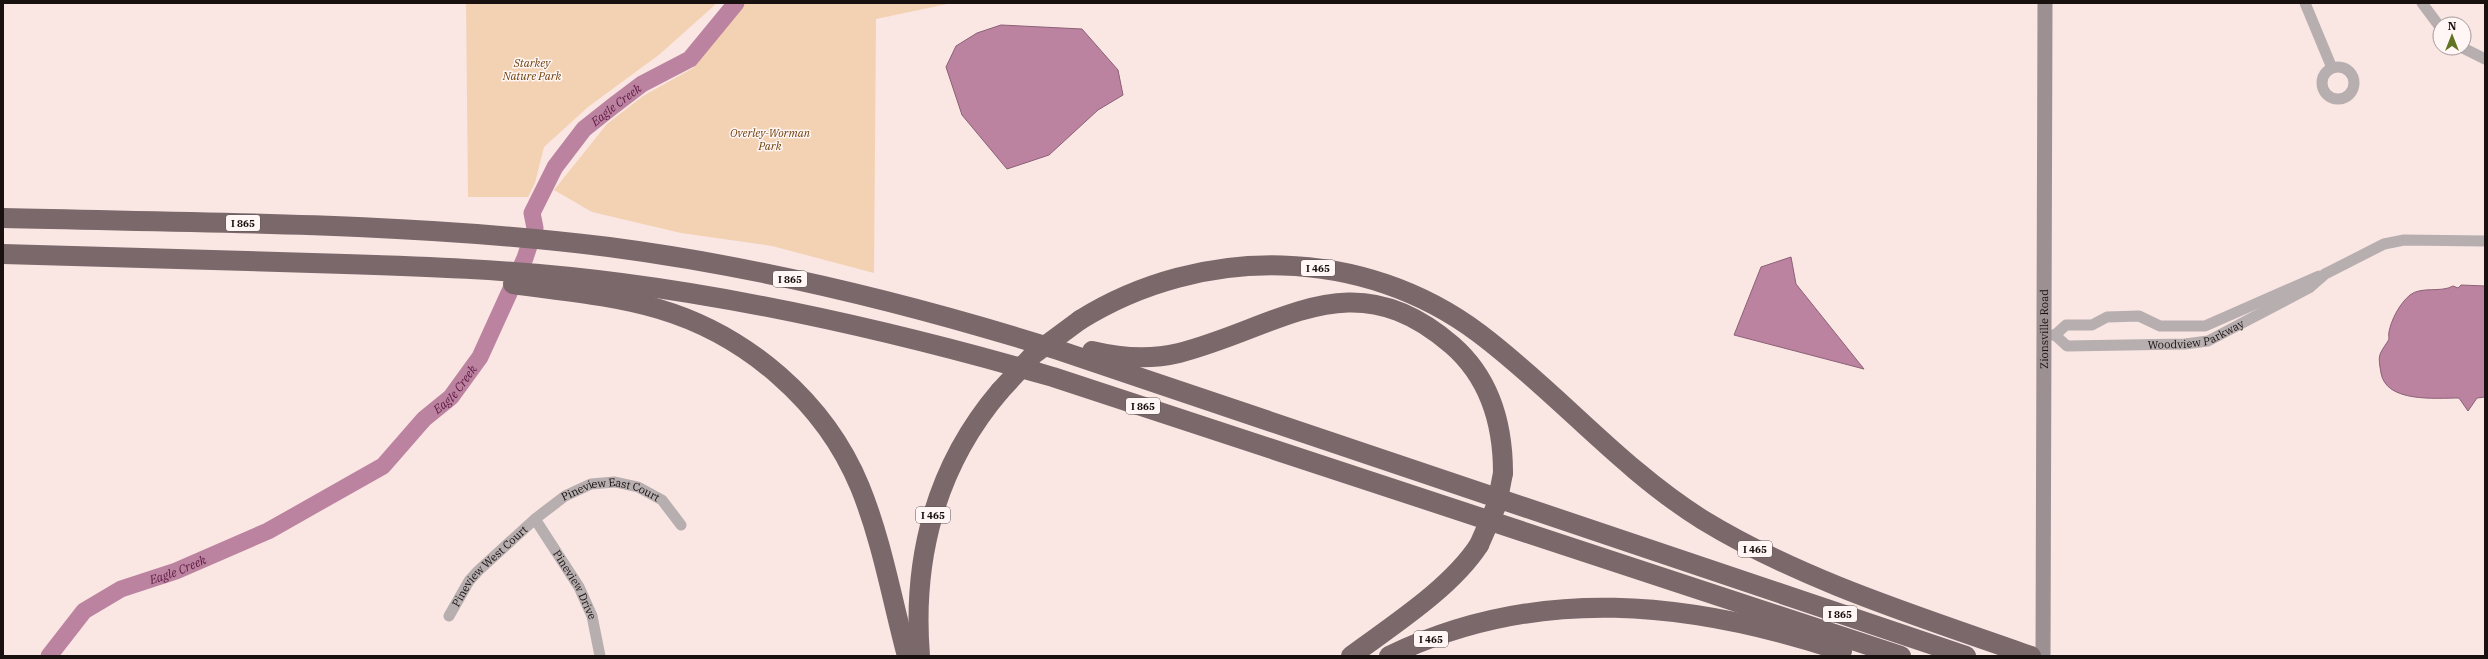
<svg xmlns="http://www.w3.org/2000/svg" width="2488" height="659" viewBox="0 0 2488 659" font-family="'IBM Plex Serif',serif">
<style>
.green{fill:#f3d2b3}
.water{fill:#bc83a1;stroke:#8b6176}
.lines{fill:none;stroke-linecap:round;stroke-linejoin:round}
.river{stroke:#bc83a1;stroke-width:17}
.street{stroke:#b7aeaf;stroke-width:11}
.secondary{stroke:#9d9092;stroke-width:15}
.highway{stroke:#7a686b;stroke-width:20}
.highway-bridge{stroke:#7a686b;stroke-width:20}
.labels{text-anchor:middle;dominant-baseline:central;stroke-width:3;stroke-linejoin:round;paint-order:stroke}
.shield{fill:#fff6f5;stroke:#5d5655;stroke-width:1}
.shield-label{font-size:10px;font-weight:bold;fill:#181110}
.park-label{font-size:11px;font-style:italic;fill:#6d400b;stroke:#fff6f5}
.street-label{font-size:11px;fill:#181110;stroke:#fff6f5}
.water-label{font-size:12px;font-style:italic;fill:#5c1741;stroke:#fff6f5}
</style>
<rect width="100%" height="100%" fill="#fae6e3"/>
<g class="green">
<path d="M466 3H717L660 54 588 107 544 147 535 183 528 197H468Z"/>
<path d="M744 3H952L876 19 874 273 772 246 681 233 592 212 554 190 607 124 643 96 693 68Z"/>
</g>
<g class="water">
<path d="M1001 25 1082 29 1118 70 1123 95 1098 110 1049 155 1007 169 962 115 946 67 956 46 977 33Z"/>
<path d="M1791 257 1796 284 1864 369 1734 335 1761 267Z"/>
<path d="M2461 285 2485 286V397L2477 398 2468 411 2459 398C2436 398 2386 403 2381 373 2378 355 2378 356 2388 341 2390 339 2388 335 2389 332 2391 320 2400 303 2410 295 2421 286 2441 293 2453 286L2458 288Z"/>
</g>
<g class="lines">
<path class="river" id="s1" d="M49 656 84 611 121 589 176 571 268 531 383 466 424 419 451 397 480 357 525 258 535 228 532 213 555 167 584 129 613 106 642 84 690 59 736 3"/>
<g class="street">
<path d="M2305 3 2332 68"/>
<path d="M2422 3 2440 27"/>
<path d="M2463 48 2485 59"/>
<circle cx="2338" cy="83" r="16"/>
<path id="s2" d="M2044 335H2055L2067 346 2185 344 2208 341 2309 288 2325 274 2384 244 2404 240 2485 241"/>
<path d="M2055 335 2066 325H2092L2107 317 2139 316 2160 326H2205L2319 276"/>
<path id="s3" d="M535 519 579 587 592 616 600 656"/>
<path id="s4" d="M449 616 469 581 478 571 535 519 565 496 591 484 615 482 638 487 662 500 681 525"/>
</g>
<path class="secondary" id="s5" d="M2043 656 2045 3"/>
<g class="highway">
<path d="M3 218C205 223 408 222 609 247 761 267 912 304 1058 350L1966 656"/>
<path d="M3 254C106 257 209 260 312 263 415 266 518 269 621 283 768 302 911 336 1053 377L1901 656"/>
<path d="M513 284C561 291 612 295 659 309 747 335 825 402 860 487 882 541 892 600 907 656"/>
<path d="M1080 320C1202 244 1364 246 1480 334 1557 392 1621 469 1703 520 1803 581 1921 617 2031 656"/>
<path d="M1092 351C1121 358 1150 360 1179 353 1281 327 1352 258 1452 345 1490 378 1503 425 1503 473"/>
<path d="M920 656C912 558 936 466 1000 391"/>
<path d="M1351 656C1393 625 1451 588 1479 545"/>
<path d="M1389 656C1538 584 1690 601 1842 651"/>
</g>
<g class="highway-bridge">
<path d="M1000 391 1034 354 1080 320"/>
<path d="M1479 545 1497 504 1503 473"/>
</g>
</g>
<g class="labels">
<g class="shield">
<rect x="226" y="215" width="34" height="16" rx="3"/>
<rect x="1301" y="260" width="34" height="16" rx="3"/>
<rect x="773" y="271" width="34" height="16" rx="3"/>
<rect x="1126" y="398" width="34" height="16" rx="3"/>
<rect x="916" y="507" width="34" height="16" rx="3"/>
<rect x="1738" y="541" width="34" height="16" rx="3"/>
<rect x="1823" y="606" width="34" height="16" rx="3"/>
<rect x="1414" y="631" width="34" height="16" rx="3"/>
</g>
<g class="shield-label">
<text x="243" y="223">I 865</text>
<text x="1318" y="268">I 465</text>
<text x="790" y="279">I 865</text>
<text x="1143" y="406">I 865</text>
<text x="933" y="515">I 465</text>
<text x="1755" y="549">I 465</text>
<text x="1840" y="614">I 865</text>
<text x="1431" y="639">I 465</text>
</g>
<g class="park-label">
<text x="532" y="63">Starkey<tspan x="532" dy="13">Nature Park</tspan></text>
<text x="770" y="133">Overley-Worman<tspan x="770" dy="13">Park</tspan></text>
</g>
<g class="street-label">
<text stroke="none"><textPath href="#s5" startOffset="327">Zionsville Road</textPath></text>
<text stroke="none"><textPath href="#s2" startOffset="158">Woodview Parkway</textPath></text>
<text stroke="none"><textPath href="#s4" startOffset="217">Pineview East Court</textPath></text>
<text stroke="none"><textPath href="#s4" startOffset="65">Pineview West Court</textPath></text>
<text stroke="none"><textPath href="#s3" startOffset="77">Pineview Drive</textPath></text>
</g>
<g class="water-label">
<text stroke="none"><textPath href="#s1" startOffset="832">Eagle Creek</textPath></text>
<text stroke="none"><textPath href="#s1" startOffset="496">Eagle Creek</textPath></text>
<text stroke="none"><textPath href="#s1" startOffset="160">Eagle Creek</textPath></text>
</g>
</g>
<rect width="2488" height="659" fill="none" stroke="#181110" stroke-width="8"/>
<g transform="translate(2452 36)"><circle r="19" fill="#fff6f5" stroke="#a39a99"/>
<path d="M0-3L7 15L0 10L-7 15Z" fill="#607424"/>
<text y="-6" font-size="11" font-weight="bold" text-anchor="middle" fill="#181110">N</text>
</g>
</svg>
